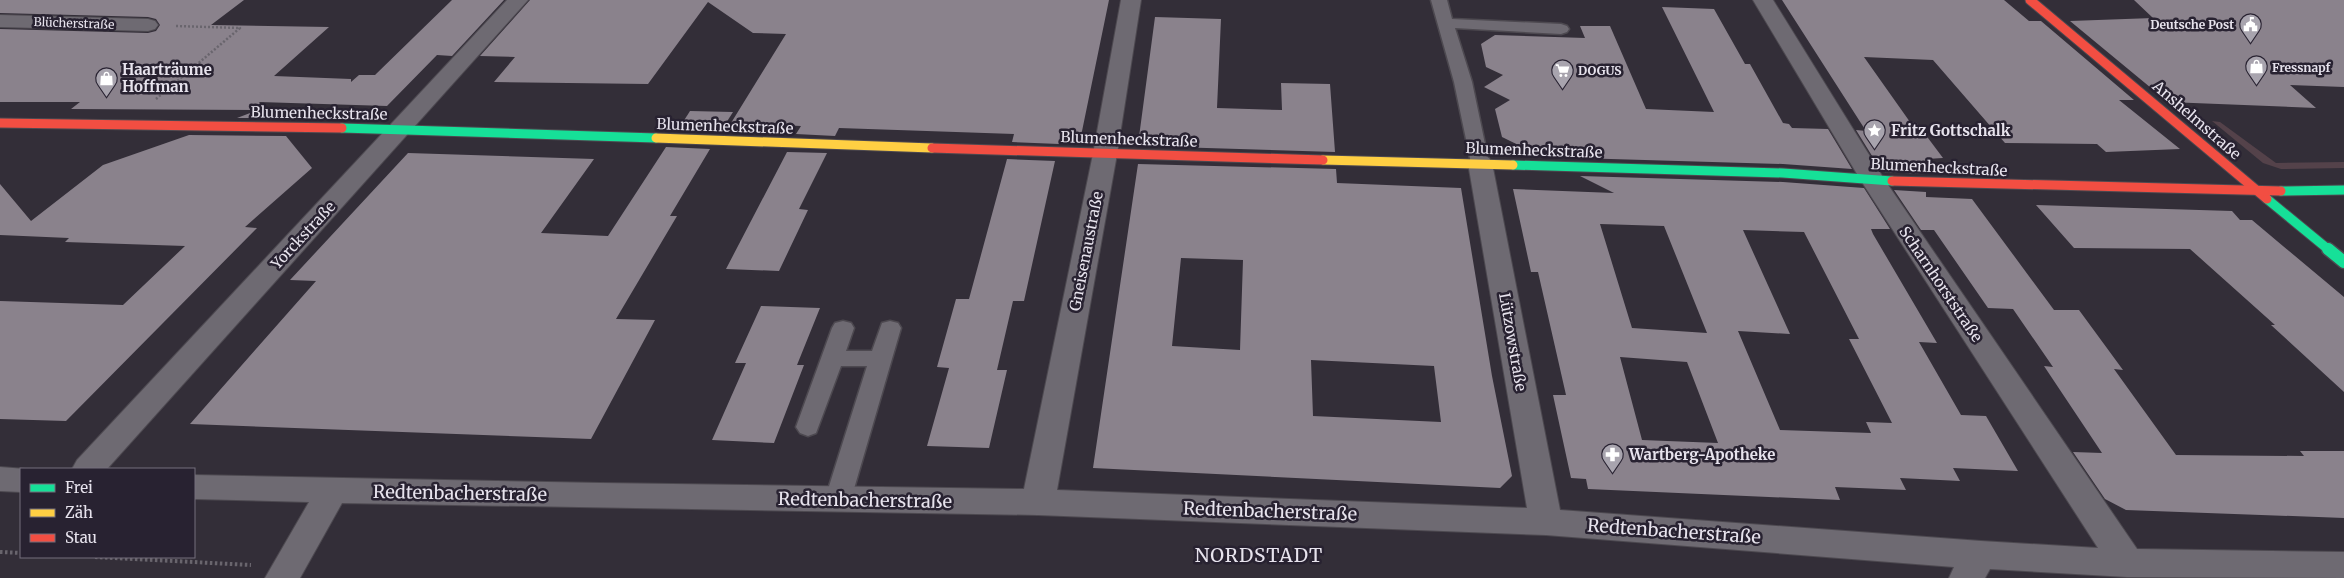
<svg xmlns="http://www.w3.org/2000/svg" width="2344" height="578" viewBox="0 0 2344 578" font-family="Merriweather,serif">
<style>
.green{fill:#54424a}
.building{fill:#8a828c;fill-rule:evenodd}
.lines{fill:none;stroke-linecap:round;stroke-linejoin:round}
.lane-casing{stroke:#4d4950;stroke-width:3}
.street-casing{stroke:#4d4950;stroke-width:2}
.fast-far1-casing{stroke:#4d4950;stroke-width:11}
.fast-casing{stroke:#4d4950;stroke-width:15}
.slow-casing{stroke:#4d4950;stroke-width:11}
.jam-casing{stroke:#4d4950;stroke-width:11}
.path-far1{stroke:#69656d;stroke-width:2.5;stroke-dasharray:2 2;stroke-linecap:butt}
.path{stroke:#69656d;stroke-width:4;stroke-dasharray:2.5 2.5;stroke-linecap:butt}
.lane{fill:#6e6a72;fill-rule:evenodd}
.street{fill:#6e6a72;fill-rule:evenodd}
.fast-far1{stroke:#16e098;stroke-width:9}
.fast{stroke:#16e098;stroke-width:12}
.slow{stroke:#ffcf43;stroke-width:9}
.jam{stroke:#f24e42;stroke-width:9}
.labels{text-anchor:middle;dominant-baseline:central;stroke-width:5;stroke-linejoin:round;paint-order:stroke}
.far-street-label{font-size:12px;fill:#e7e3ed;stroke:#282231}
.far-poi-label{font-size:12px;font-weight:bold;fill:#e7e3ed;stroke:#282231;text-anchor:start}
.poi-label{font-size:15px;font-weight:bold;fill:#e7e3ed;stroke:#282231;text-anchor:start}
.street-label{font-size:15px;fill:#e7e3ed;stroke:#282231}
.near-street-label{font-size:18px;fill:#e7e3ed;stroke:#282231}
.near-neighbourhood-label{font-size:19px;letter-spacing:1px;fill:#e7e3ed;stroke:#282231}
</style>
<rect width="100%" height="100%" fill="#332e38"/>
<path class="green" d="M2212 121 2220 122 2276 163 2344 162V168L2281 169 2263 163Z"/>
<g class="building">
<path d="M0 0H244L211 25 329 27 274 76 351 79V82L359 75H375L452 0H504L452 56 437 55 387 106 259 102 272 118H237L258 110 71 109 80 102H0V29L148 33 156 31 160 25 156 19 148 17 0 13Z"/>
<path d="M530 0H1109L1081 136 1061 135 1059 144 1012 142 1014 134 839 128 835 136 796 134 801 126 731 123 786 34 753 33 708 2 648 84 494 82 515 57 480 56Z"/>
<path d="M1782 0H2004L2029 21H2041L2134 100H2119L2180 149 2106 152 2097 144 2005 143 1933 60 1864 57 1910 122H1916L1943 158 1926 159V174L1882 172 1856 130 1866 131Z"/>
<path d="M2134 0H2344V87L2290 85 2316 108 2168 102 2070 21 2153 18Z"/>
<path d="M1662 7 1714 9 1745 64H1750L1783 123 1789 124 1792 128 1828 129 1852 169 1783 164 1543 157 1502 137 1495 109 1510 100 1484 87 1503 75 1486 67 1481 44 1495 35 1585 38 1580 26H1610L1646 109 1714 112Z"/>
<path d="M1155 17 1221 19 1217 108 1282 110 1281 83 1330 84 1335 152 1141 146 1143 137H1139Z"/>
<path d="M690 111 733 112 721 131 678 130Z"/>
<path d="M189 135 286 136 312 168 245 227 257 228 66 421 0 419V301L123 305 185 246 65 242 69 238 0 235V184L31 221 103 165Z"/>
<path d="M666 147 710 149 670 216H677L616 319 655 320 591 439 190 424 316 281 290 280 408 153 594 159 541 233 608 236Z"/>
<path d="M787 152 827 153 799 209 808 210 779 271 726 269Z"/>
<path d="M1007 159 1055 161 1024 301H1013L997 370H1007L989 448 927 446 949 368 937 367 956 299H969Z"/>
<path d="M1138 164 1336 169 1337 183 1461 188 1492 376 1512 476 1500 488 1093 468ZM1181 258 1243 260 1240 350 1172 346ZM1311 360 1434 366 1441 422 1313 416Z"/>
<path d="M1580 176 1783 182 1864 188 1890 229H1871L1873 234 1937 343 1919 342 1961 415 1986 416 2018 471 1953 468 1960 481 1900 478 1906 490 1835 487 1840 500 1588 489 1586 479 1571 478 1553 395H1566L1538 272H1531L1513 189 1614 193ZM1600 224 1664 226 1707 333 1632 328ZM1743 230 1804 232 1859 339H1849L1892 423 1866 422 1871 433 1780 430 1738 331 1790 334ZM1620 357 1687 362 1718 443 1642 440Z"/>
<path d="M1894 190 1926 192V197L1972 199 2054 310H2079L2123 370 2114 369 2176 455 2304 456 2300 451H2344V518L2126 510 2105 499 2073 452 2102 453 2044 366 2053 367 2013 309 1988 308 1934 230H1921Z"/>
<path d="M2036 205 2232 211 2240 220H2252L2344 297V392L2271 325H2275L2190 249 2074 248Z"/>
<path d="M761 306 820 308 797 365H804L774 443 712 440 746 363H735Z"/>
</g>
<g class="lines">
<defs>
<g id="lane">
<path d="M1431 0H1447L1452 19 1561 24 1567 26 1569 29 1567 32 1561 34 1455 28 1472 82 1489 163 1487 167 1480 169 1473 167 1471 163 1454 82Z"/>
<path d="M843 321 851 323 854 328 846 351H872L882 323 890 321 898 323 901 328 851 499 847 506 838 509 829 506 825 499 867 366H841L816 433 808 436 800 433 796 427 832 328 835 323Z"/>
</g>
<g id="street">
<path d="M507 0H528L107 469H72L77 460Z"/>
<path d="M1121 0H1141L1117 154 1057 490 1527 508 1468 163 1471 158 1480 156 1489 158 1492 163 1560 510 1981 541 2098 548 1860 179 1753 0H1773L1884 179 2137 549 2344 552V578L2127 577 1990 569 1985 578H1949L1954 567 1546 535 1038 515 342 503 300 578H265L309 502 194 499V475L601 483 1024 489 1093 154Z"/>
<path d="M0 15 148 19 155 21 158 25 155 29 148 31 0 27Z"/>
<path d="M0 467 26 469H21V492L0 491Z"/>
</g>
<g id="fast-far1">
<path d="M342 128 656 138"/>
<path d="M1513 165 1783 173 1892 181"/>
<path d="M2281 191 2344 190"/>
<path d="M2267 199 2329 250"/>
</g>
<path id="fast" d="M2328 249 2344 262"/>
<g id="slow">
<path d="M656 138 932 148"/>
<path d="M1323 160 1513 165"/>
</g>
<g id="jam">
<path d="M2030 0 2267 199"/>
<path d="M0 123 342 128"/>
<path d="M932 148 1323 160"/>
<path d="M1892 181 2281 191"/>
</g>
</defs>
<use href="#lane" class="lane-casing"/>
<use href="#street" class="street-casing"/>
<use href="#fast-far1" class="fast-far1-casing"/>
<use href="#fast" class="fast-casing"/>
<use href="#slow" class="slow-casing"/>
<use href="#jam" class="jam-casing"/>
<path class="path-far1" d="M156 99 240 28 176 26"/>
<g class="path">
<path d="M0 552 21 553"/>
<path d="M95 557 251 565"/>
</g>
<use href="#lane" class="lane"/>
<use href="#street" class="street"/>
<use href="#fast-far1" class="fast-far1"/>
<use href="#fast" class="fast"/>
<use href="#slow" class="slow"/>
<use href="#jam" class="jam"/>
</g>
<defs>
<symbol id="civic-pin" viewBox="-11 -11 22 30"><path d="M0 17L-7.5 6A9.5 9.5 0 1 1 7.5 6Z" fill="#a8a4ae" stroke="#282231"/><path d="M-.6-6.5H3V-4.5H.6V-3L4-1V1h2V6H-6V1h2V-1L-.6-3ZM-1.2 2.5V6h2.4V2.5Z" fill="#fff"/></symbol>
<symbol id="shop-pin" viewBox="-11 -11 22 30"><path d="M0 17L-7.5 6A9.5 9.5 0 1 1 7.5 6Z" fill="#a8a4ae" stroke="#282231"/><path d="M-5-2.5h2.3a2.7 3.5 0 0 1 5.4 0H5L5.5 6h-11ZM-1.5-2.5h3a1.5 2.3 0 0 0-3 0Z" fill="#fff"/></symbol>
<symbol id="supermarket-pin" viewBox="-11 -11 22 30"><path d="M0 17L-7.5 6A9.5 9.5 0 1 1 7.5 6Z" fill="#a8a4ae" stroke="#282231"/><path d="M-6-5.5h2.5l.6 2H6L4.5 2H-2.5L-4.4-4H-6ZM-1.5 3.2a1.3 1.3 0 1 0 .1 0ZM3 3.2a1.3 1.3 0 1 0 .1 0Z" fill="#fff"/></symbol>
<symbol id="sight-pin" viewBox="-11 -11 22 30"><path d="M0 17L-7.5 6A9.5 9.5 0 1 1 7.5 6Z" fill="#a8a4ae" stroke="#282231"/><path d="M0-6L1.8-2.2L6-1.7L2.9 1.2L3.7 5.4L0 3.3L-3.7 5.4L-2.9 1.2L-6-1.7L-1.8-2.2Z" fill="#fff"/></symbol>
<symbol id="pharmacy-pin" viewBox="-11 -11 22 30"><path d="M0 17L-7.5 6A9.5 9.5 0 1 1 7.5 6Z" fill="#a8a4ae" stroke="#282231"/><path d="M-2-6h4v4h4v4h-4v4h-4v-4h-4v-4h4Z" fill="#fff"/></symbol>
</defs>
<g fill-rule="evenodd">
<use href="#civic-pin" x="2238" y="12" width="25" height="34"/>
<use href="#shop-pin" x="2244" y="54" width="25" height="34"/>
<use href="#supermarket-pin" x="1550" y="58" width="25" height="34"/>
<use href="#shop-pin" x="94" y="66" width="25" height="34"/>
<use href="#sight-pin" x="1862" y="118" width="25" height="34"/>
<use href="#pharmacy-pin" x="1600" y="442" width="25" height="34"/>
</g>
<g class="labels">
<g class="far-street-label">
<text transform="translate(74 23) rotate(2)">Blücherstraße</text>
</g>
<g class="far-poi-label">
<text x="2234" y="24" text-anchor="end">Deutsche Post</text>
<text x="2272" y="67">Fressnapf</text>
<text x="1578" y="70">DOGUS</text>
</g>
<g class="poi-label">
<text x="122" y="69">Haarträume<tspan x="122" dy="17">Hoffman</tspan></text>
<text x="1891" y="130">Fritz Gottschalk</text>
<text x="1629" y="454">Wartberg-Apotheke</text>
</g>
<g class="street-label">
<text transform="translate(319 113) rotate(1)">Blumenheckstraße</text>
<text transform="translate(2197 120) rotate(41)">Anshelmstraße</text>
<text transform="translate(725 126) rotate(2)">Blumenheckstraße</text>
<text transform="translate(1129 139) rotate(2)">Blumenheckstraße</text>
<text transform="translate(1534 150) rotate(2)">Blumenheckstraße</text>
<text transform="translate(1939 167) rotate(3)">Blumenheckstraße</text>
<text transform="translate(303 235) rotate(-47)">Yorckstraße</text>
<text transform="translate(1086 251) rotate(-79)">Gneisenaustraße</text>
<text transform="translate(1941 284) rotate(56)">Scharnhorststraße</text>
<text transform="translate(1513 342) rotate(80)">Lützowstraße</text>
</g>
<g class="near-street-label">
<text transform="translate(460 493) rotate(1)">Redtenbacherstraße</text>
<text transform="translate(865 500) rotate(1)">Redtenbacherstraße</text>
<text transform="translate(1270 511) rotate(2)">Redtenbacherstraße</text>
<text transform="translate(1674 531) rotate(4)">Redtenbacherstraße</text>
</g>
<g class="near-neighbourhood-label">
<text x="1259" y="555">NORDSTADT</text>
</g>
</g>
<rect x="20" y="468" width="175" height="90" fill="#282231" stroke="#746f7c"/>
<rect x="30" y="484" width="25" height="8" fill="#16e098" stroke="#746f7c"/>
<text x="65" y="493" font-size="15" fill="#e7e3ed">Frei</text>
<rect x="30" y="509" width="25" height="8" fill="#ffcf43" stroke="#746f7c"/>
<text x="65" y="518" font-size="15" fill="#e7e3ed">Zäh</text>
<rect x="30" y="534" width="25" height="8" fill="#f24e42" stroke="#746f7c"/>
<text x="65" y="543" font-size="15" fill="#e7e3ed">Stau</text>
</svg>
